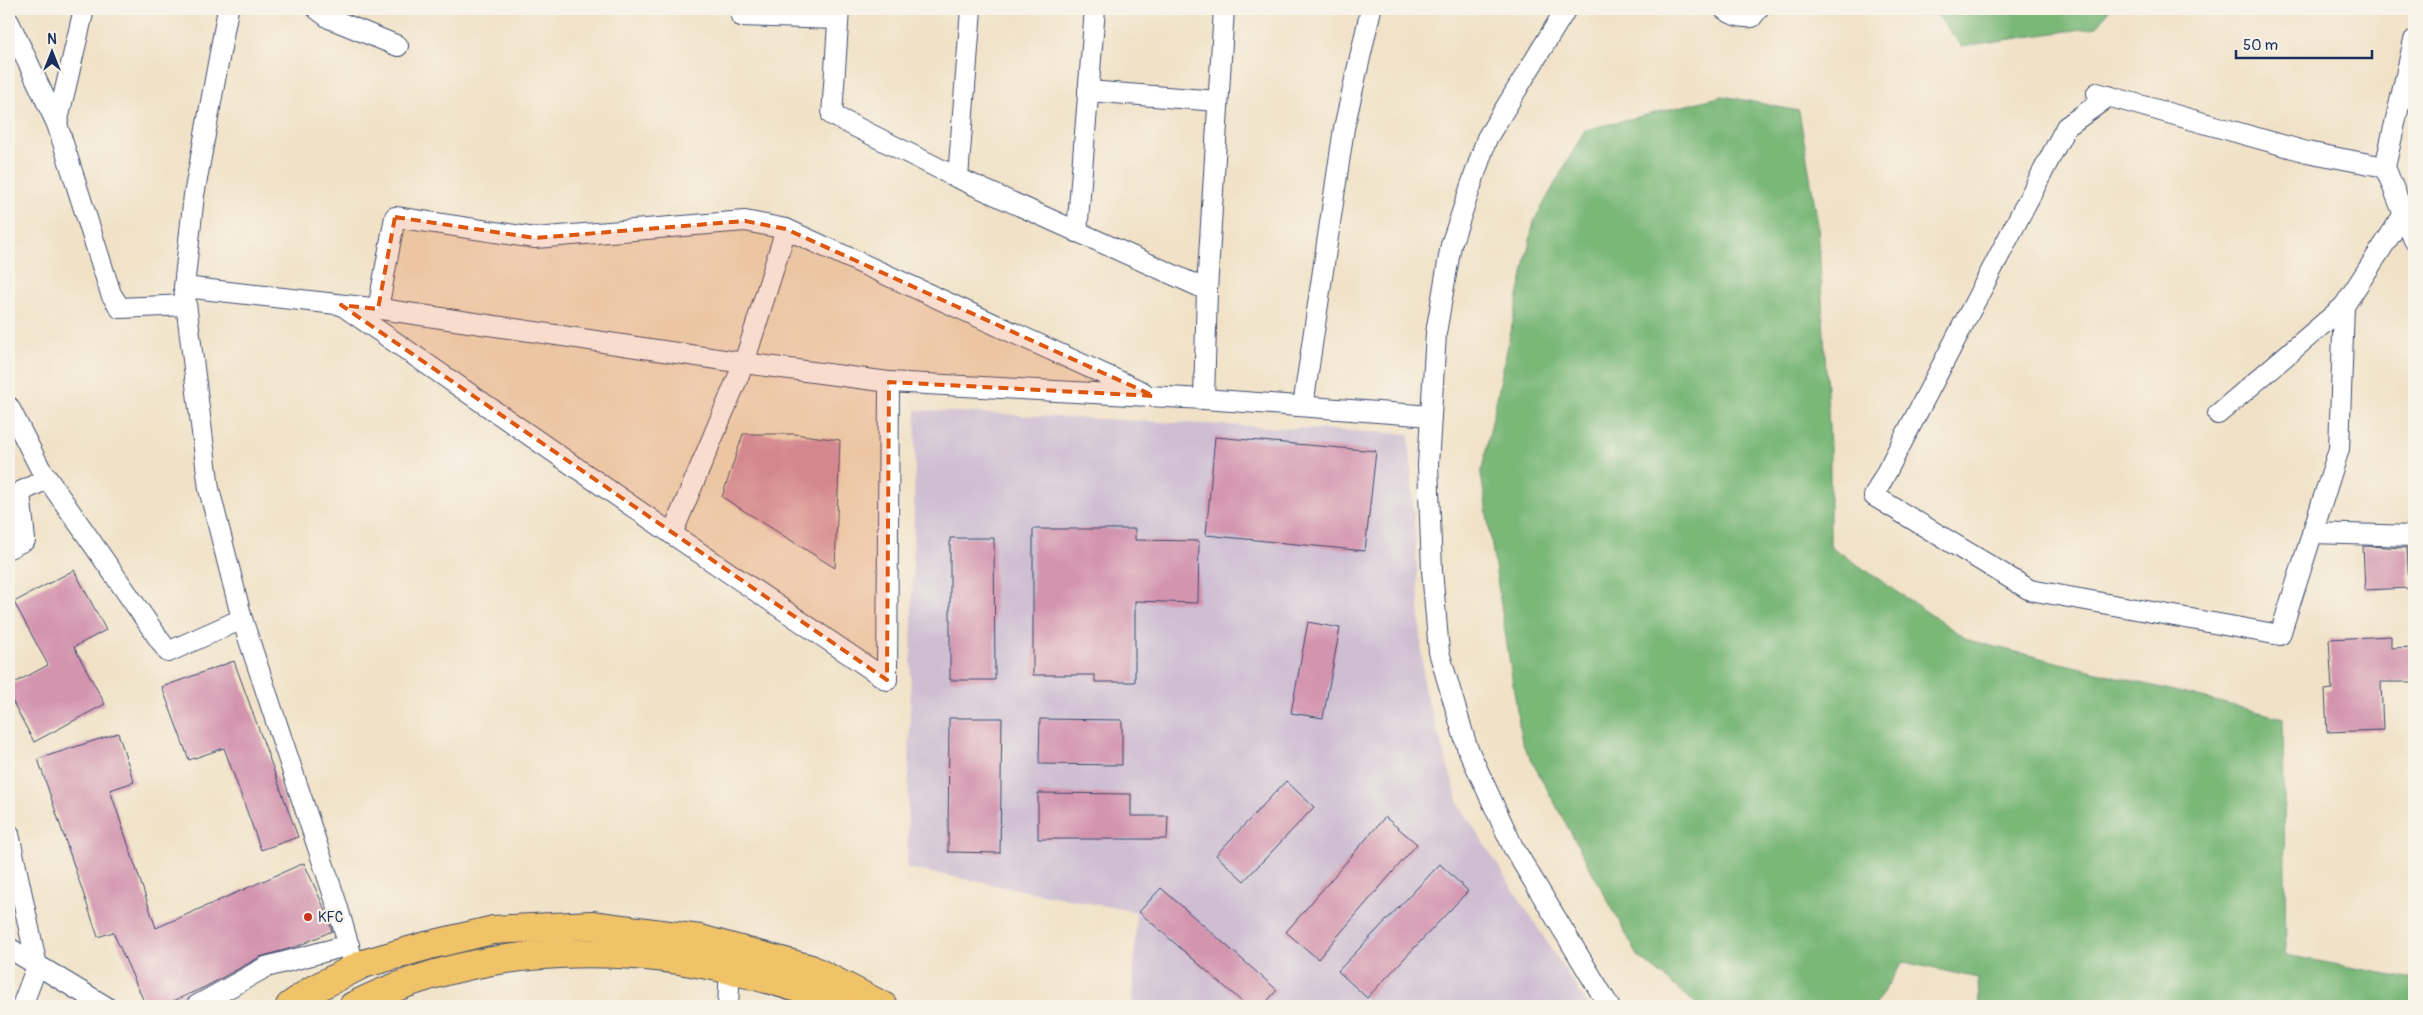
<svg xmlns="http://www.w3.org/2000/svg" width="2423" height="1015" viewBox="0 0 2423 1015" font-family="Pangolin,sans-serif">
<style>
.industrial{fill:#cdbed2}
.forest{fill:#7ab878;stroke:#4a746b}
.building{fill:#d394ae}
.lines{fill:none;stroke-linecap:round;stroke-linejoin:round}
.minor-casing{stroke:#3b4a6e;stroke-width:22}
.highway-casing{stroke:#3b4a6e;stroke-width:30}
.minor{stroke:#fff;stroke-width:20}
.highway{stroke:#f1c369;stroke-width:28}
.marked{fill:#de5710;fill-opacity:0.2;stroke:#de5710;stroke-width:4;stroke-dasharray:10 6;stroke-linejoin:round}
.poi-dot{fill:#c8321e;stroke:#f7f3e8;stroke-width:2}
.labels{text-anchor:middle;dominant-baseline:central;stroke-width:4.5;stroke-linejoin:round;paint-order:stroke}
.poi-label{font-size:14px;fill:#1b2f5e;stroke:#f7f3e8;text-anchor:start}
</style>
<rect width="100%" height="100%" fill="#f7f3e8"/>
<filter id="ink" filterUnits="userSpaceOnUse"><feTurbulence type="fractalNoise" baseFrequency=".02" numOctaves="2"/><feDisplacementMap in="SourceGraphic" scale="10" xChannelSelector="R" yChannelSelector="G"/><feConvolveMatrix kernelMatrix="1 2 1 2 8 2 1 2 1" color-interpolation-filters="sRGB"/></filter>
<filter id="wash" filterUnits="userSpaceOnUse"><feTurbulence type="fractalNoise" baseFrequency=".0096" numOctaves="4" result="noise"/><feDisplacementMap in="SourceGraphic" scale="20" xChannelSelector="R" yChannelSelector="G"/><feGaussianBlur stdDeviation="1.12" result="paint"/><feColorMatrix in="noise" values="0 0 0 0 0 0 0 0 0 0 0 0 0 0 0 0 0 1.4 0 .05"/><feComposite in="paint" operator="in"/></filter>
<g filter="url(#wash)">
<rect width="100%" height="100%" fill="#f1e2c7"/>
<path class="industrial" d="M916 410 1409 434 1424 688 1460 806 1588 1006H1133L1136 912 907 868Z"/>
<g class="forest">
<path d="M1932 9H2110L2097 27 1962 46Z"/>
<path d="M1723 96 1799 111 1818 224 1830 446V546L1968 640 2283 718 2286 955 2414 979V1006H1979L1978 978 1903 962 1874 1006H1699L1638 956 1522 743 1481 474 1534 221 1585 130Z"/>
</g>
<g id="blocks">
<g class="building">
<path d="M743 434H794L840 440 835 568 722 497Z"/>
<path d="M1215 437 1376 451 1365 551 1206 535Z"/>
<path d="M1033 529H1135V540L1199 541 1198 603 1135 601V682H1095V675H1033Z"/>
<path d="M950 538H994L995 680H950Z"/>
<path d="M2363 546 2407 548 2409 588 2365 590Z"/>
<path d="M74 570 106 630 74 647 105 704 34 742 9 695V686L48 665 14 602Z"/>
<path d="M1308 622 1340 628 1323 718 1291 713Z"/>
<path d="M2391 636V648L2414 647V682H2381L2383 730 2327 732 2325 690 2332 689 2329 639Z"/>
<path d="M234 661 298 837 261 850 224 748 189 760 162 687Z"/>
<path d="M949 718H1002L1000 853 948 852Z"/>
<path d="M1040 719 1122 720V765L1039 764Z"/>
<path d="M118 733 134 782 110 790 156 928 304 863 327 914 332 931 298 946 260 957 205 987 162 1006H146L113 932 98 937 38 759Z"/>
<path d="M1286 781 1314 807 1244 881 1216 855Z"/>
<path d="M1038 793 1131 794V816H1168L1167 839H1038Z"/>
<path d="M1385 817 1417 844 1318 959 1286 932Z"/>
<path d="M1440 864 1468 891 1367 998 1338 971Z"/>
<path d="M1161 888 1277 990 1263 1006H1247L1139 912Z"/>
</g>
</g>
</g>
<g filter="url(#ink)">
<use href="#blocks" fill-opacity="0" stroke="#3b4a6e" stroke-width="1"/>
<g class="lines">
<defs>
<g id="minor">
<path d="M228 9 194 195 184 287 209 489 242 619 337 905 355 968"/>
<path d="M317 9 329 18 398 46"/>
<path d="M839 9 832 115 958 178 1207 290"/>
<path d="M1566 9 1487 138 1451 245 1436 333 1428 465 1432 570 1439 652 1467 747 1513 847 1609 1006"/>
<path d="M1724 9C1732 15 1742 18 1752 17L1758 9"/>
<path d="M741 16 838 19"/>
<path d="M9 22 57 124 111 294 120 308 186 305"/>
<path d="M2414 40 2385 167 2414 240"/>
<path d="M1088 91 1218 101"/>
<path d="M2097 93 2307 152 2385 167"/>
<path d="M2109 96 2066 127 1874 496 2030 590 2280 635 2339 449 2344 306 2404 214"/>
<path d="M57 124 84 9"/>
<path d="M958 178 971 9"/>
<path d="M1077 232 1095 9"/>
<path d="M184 287 381 309 744 363 889 382 1204 399 1431 416"/>
<path d="M343 306 672 534 887 680 889 382"/>
<path d="M378 309 395 217 535 238 745 221 786 229 1143 392"/>
<path d="M1204 399 1207 290 1224 9"/>
<path d="M1303 406 1344 128 1371 9"/>
<path d="M9 407 40 468 168 652 242 619"/>
<path d="M2218 414 2344 306"/>
<path d="M2312 533 2414 536"/>
<path d="M672 534 744 363 786 229"/>
<path d="M9 548 25 540 20 492 47 479"/>
<path d="M9 834 37 966 22 1006"/>
<path d="M9 948 105 1006"/>
<path d="M196 1006 266 967 349 945"/>
<path d="M728 1006 730 969"/>
</g>
<g id="highway">
<path d="M290 1006 314 989 363 964 430 945 493 930 591 925 700 939 811 969 883 1006"/>
<path d="M353 1006C470 948 605 941 731 970 770 979 807 989 843 1006"/>
</g>
</defs>
<use href="#minor" class="minor-casing"/>
<use href="#highway" class="highway-casing"/>
<use href="#minor" class="minor"/>
<use href="#highway" class="highway"/>
</g>
</g>
<path class="marked" d="M395 217 535 238 745 221 786 229 1154 396 889 382 887 680 341 305 378 309Z"/>
<circle class="poi-dot" cx="308" cy="917" r="5"/>
<g class="labels">
<g class="poi-label">
<text x="318" y="917">KFC</text>
</g>
</g>
<rect width="2423" height="1015" fill="none" stroke="#f7f3e8" stroke-width="30"/>
<g transform="translate(52 52)" stroke="#f7f3e8" stroke-width="4" paint-order="stroke">
<path d="M0-4L9 19L0 12L-9 19Z" fill="#1b2f5e"/>
<text y="-8" font-size="14" font-weight="bold" text-anchor="middle" fill="#1b2f5e">N</text>
</g>
<path d="M2236 50v8h136v-8" fill="none" stroke="#1b2f5e" stroke-width="2.5"/>
<text x="2243" y="50" font-size="15" fill="#1b2f5e" stroke="#f7f3e8" stroke-width="4" paint-order="stroke">50 m</text>
</svg>
